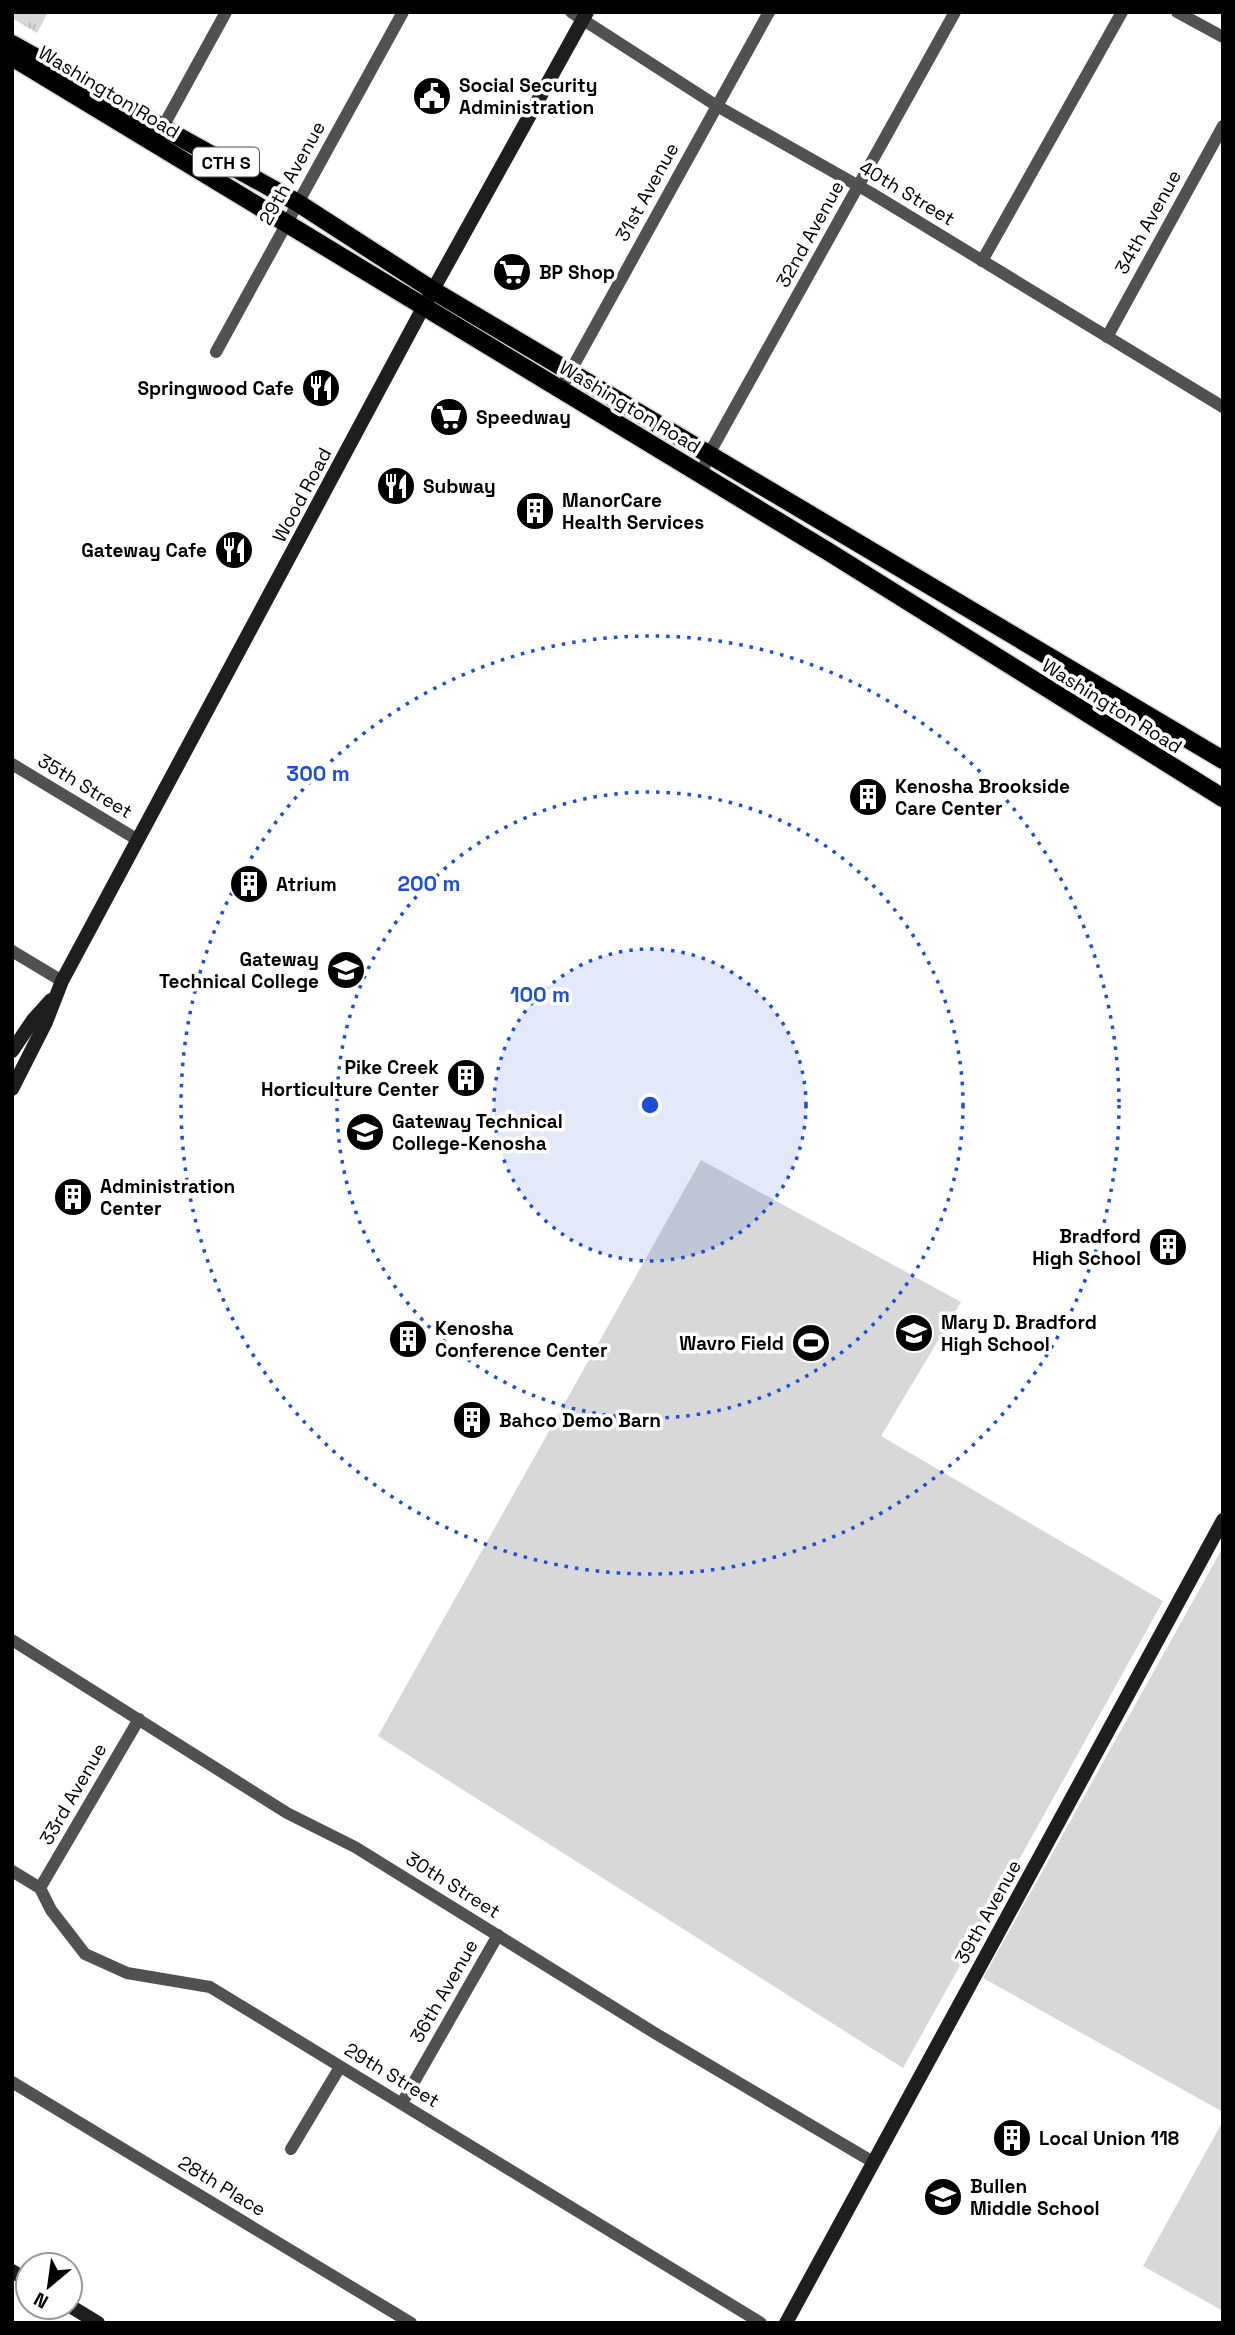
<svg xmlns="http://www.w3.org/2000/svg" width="1235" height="2335" viewBox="0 0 1235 2335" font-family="'Space Grotesk',sans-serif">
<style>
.grass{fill:url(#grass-tufts)}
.park{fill:#d8d8d8}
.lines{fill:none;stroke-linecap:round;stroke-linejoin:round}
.primary-casing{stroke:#dbdbdb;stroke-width:21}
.street{stroke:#515151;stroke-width:12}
.secondary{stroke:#1e1e1e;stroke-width:14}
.primary{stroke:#000;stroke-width:18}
.ring{fill:none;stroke:#1d4ed8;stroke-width:3.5;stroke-dasharray:3.5 7}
.labels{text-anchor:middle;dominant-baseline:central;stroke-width:7;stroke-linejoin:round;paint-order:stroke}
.shield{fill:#fff;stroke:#4c4c4c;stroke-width:2}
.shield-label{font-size:18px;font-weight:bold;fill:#000}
.poi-label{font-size:19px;font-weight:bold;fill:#000;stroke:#fff;text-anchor:start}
.street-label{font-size:19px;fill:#000;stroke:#fff}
.centre{fill:#1d4ed8;stroke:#fff;stroke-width:3.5}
.ring-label{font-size:21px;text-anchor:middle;font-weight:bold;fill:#1d4ed8;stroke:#fff;stroke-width:7;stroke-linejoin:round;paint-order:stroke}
</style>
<defs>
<pattern id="grass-tufts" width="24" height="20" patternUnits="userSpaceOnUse" patternTransform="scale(1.75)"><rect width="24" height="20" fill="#d8d8d8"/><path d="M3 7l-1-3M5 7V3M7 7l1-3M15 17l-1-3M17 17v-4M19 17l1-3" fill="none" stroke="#b8b8b8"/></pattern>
</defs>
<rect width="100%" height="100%" fill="#fff"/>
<path class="grass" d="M12 12H48L37 33 12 18Z"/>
<g class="park">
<path d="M701 1160 961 1302 881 1436 1163 1601 903 2068 378 1736Z"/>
<path d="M1223 1547V2112L983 1978Z"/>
<path d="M1223 2121V2311L1143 2266Z"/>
</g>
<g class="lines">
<defs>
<g id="primary">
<path d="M12 44 298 203 434 291 1223 760"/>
<path d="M12 57 829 552 1223 798"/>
</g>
</defs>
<use href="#primary" class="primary-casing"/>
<g class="street">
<path d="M571 12 717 106 871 193 1223 407"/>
<path d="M1177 12 1223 37"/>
<path d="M159 134 226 12"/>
<path d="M982 261 1122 12"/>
<path d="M1107 337 1223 126"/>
<path d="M216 352 403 12"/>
<path d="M560 390 769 12"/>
<path d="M701 475 709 454 955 12"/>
<path d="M12 764 138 840"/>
<path d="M12 951 62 981"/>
<path d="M12 1640 287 1813 355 1847 658 2035 873 2162"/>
<path d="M12 1871 40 1888 51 1910 85 1954 127 1973 210 1987 761 2323"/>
<path d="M40 1888 139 1719"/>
<path d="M12 2082 411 2323"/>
<path d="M402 2103 498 1935"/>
<path d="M291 2149 340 2067"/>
</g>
<g class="secondary">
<path d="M12 1051 33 1020 51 1000"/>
<path d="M12 1089 46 1022 62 981 424 306 587 12"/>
<path d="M12 2271 28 2281"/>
<path d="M70 2306 98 2323"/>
<path d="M786 2323 1223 1520"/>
</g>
<use href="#primary" class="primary"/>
</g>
<circle cx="650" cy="1105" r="156" fill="#1d4ed8" fill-opacity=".12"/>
<g class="ring">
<circle cx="650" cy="1105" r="156"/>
<circle cx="650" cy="1105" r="313"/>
<circle cx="650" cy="1105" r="469"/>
</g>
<defs>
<symbol id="civic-disc" viewBox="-11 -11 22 22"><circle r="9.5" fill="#000" stroke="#fff"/><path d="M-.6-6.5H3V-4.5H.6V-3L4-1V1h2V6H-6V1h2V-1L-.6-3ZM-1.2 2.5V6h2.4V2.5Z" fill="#fff"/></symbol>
<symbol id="supermarket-disc" viewBox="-11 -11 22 22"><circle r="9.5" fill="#000" stroke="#fff"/><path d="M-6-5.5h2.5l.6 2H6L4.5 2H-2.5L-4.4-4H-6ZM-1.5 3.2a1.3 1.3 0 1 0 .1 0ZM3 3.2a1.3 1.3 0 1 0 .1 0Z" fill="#fff"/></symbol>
<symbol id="restaurant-disc" viewBox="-11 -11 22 22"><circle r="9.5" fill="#000" stroke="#fff"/><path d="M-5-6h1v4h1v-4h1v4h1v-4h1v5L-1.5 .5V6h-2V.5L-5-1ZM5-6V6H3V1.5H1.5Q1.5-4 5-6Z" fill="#fff"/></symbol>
<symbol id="building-disc" viewBox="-11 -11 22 22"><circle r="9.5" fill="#000" stroke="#fff"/><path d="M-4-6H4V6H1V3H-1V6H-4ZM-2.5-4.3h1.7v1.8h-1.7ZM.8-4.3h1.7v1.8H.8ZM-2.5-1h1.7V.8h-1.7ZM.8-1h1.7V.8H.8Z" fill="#fff"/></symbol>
<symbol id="school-disc" viewBox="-11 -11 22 22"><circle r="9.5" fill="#000" stroke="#fff"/><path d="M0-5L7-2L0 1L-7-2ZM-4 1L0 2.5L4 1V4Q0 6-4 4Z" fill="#fff"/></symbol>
<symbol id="university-disc" viewBox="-11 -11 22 22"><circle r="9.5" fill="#000" stroke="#fff"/><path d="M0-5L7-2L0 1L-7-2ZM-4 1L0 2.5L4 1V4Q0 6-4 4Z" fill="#fff"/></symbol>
<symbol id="stadium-disc" viewBox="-11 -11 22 22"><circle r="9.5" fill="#000" stroke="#fff"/><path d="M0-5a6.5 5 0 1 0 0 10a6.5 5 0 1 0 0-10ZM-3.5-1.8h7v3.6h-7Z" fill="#fff"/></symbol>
</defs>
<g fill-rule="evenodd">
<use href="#civic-disc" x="410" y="74" width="44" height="44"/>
<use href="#supermarket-disc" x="490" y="250" width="44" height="44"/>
<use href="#restaurant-disc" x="299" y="366" width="44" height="44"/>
<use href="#supermarket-disc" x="427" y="395" width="44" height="44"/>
<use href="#restaurant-disc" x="374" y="464" width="44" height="44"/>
<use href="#building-disc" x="513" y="489" width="44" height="44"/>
<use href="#restaurant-disc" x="212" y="528" width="44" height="44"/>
<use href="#building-disc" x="846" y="775" width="44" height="44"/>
<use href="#building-disc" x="227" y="862" width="44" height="44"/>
<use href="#school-disc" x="324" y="948" width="44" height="44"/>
<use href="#building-disc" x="444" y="1056" width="44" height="44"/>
<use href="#university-disc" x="343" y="1110" width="44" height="44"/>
<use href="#building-disc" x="51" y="1175" width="44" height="44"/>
<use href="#building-disc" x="1146" y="1225" width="44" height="44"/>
<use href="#school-disc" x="892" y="1311" width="44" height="44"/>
<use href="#building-disc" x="386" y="1317" width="44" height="44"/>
<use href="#stadium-disc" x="789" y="1321" width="44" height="44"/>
<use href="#building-disc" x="450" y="1398" width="44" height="44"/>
<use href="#building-disc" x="990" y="2116" width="44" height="44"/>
<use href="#school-disc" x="921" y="2175" width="44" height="44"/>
</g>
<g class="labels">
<rect class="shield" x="193" y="147.5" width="66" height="29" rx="5"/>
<g class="shield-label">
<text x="226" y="162">CTH S</text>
</g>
<g class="poi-label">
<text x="459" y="85">Social Security<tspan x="459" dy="22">Administration</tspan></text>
<text x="539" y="272">BP Shop</text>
<text x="294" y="388" text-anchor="end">Springwood Cafe</text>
<text x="476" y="417">Speedway</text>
<text x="423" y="486">Subway</text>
<text x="562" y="500">ManorCare<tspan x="562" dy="22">Health Services</tspan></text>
<text x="207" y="550" text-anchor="end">Gateway Cafe</text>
<text x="895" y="786">Kenosha Brookside<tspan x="895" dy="22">Care Center</tspan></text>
<text x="276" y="884">Atrium</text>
<text x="319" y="959" text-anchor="end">Gateway<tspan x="319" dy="22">Technical College</tspan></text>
<text x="439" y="1067" text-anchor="end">Pike Creek<tspan x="439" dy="22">Horticulture Center</tspan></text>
<text x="392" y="1121">Gateway Technical<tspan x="392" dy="22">College-Kenosha</tspan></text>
<text x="100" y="1186">Administration<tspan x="100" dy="22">Center</tspan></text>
<text x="1141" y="1236" text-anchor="end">Bradford<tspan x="1141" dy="22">High School</tspan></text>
<text x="941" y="1322">Mary D. Bradford<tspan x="941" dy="22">High School</tspan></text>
<text x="435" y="1328">Kenosha<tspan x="435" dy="22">Conference Center</tspan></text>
<text x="784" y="1343" text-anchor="end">Wavro Field</text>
<text x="499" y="1420">Bahco Demo Barn</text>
<text x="1039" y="2138">Local Union 118</text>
<text x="970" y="2186">Bullen<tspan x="970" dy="22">Middle School</tspan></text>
</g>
<g class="street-label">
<text transform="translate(109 92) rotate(31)">Washington Road</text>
<text transform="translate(292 173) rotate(-61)">29th Avenue</text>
<text transform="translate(647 192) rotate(-61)">31st Avenue</text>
<text transform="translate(907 193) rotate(31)">40th Street</text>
<text transform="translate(1148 222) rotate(-61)">34th Avenue</text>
<text transform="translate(810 234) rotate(-61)">32nd Avenue</text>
<text transform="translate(630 407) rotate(31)">Washington Road</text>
<text transform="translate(302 495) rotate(-62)">Wood Road</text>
<text transform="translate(1112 706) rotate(32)">Washington Road</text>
<text transform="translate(85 786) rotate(31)">35th Street</text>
<text transform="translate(73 1794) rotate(-60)">33rd Avenue</text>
<text transform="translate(453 1885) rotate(32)">30th Street</text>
<text transform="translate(988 1912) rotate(-61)">39th Avenue</text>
<text transform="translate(444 1991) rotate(-60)">36th Avenue</text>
<text transform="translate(392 2075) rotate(31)">29th Street</text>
<text transform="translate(222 2186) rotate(31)">28th Place</text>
</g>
</g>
<circle cx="650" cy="1105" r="10" class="centre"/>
<g class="ring-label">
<text x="318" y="781">300 m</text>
<text x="429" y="891">200 m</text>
<text x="540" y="1002">100 m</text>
</g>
<rect width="1235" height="2335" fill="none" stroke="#000000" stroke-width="28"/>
<g transform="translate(49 2286) rotate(209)"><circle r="33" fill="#ffffff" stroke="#999999" stroke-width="2"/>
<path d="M0-5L12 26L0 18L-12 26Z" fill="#000000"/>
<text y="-10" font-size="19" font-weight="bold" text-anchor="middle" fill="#000000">N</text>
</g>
</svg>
